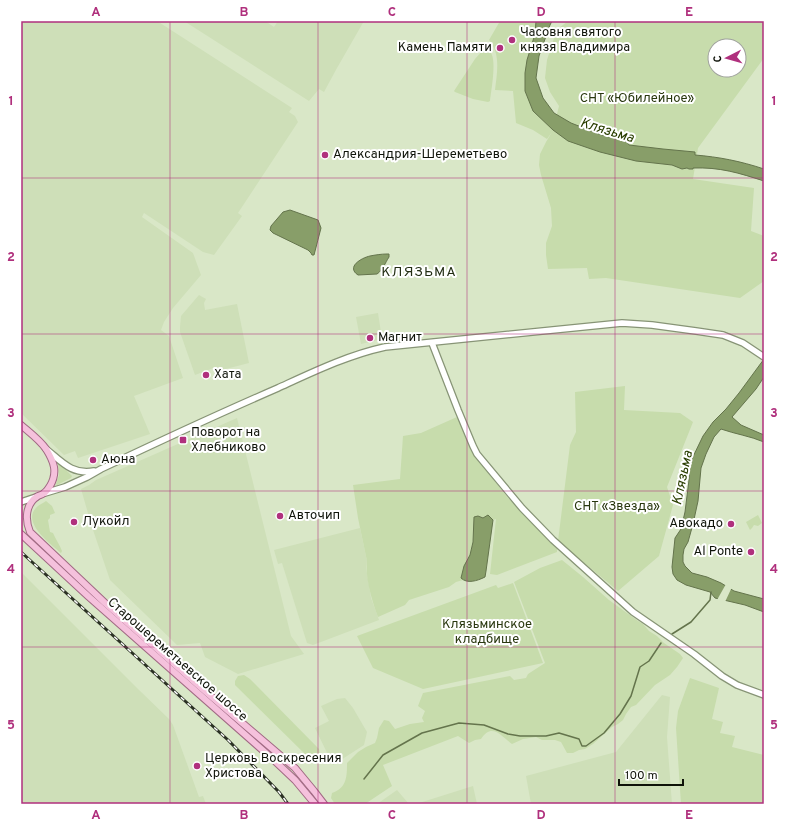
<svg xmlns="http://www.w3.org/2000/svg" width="785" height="825" viewBox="0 0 785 825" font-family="Overpass,sans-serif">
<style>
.built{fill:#cedfb8}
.green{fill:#c7dcac;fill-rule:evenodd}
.water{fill:#889e69;stroke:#64744c}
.pier{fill:#d9e7c7}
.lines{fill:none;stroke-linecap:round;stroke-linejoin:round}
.stream{stroke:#64744c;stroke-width:1.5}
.secondary-casing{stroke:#879476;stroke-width:8}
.primary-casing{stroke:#a06983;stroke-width:8}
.secondary{stroke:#fff;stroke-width:5.5}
.primary{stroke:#f5c1dc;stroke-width:6}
.rail-casing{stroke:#2b3124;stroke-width:3}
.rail{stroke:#fff;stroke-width:1.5;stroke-dasharray:4.5;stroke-linecap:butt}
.grid{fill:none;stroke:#b0307d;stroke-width:1;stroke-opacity:0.55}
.poi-dot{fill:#b0307d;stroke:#fff;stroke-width:1.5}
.labels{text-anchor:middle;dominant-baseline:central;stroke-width:4;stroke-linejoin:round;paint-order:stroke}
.poi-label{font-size:13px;fill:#0f1309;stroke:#fff;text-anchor:start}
.park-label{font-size:13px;fill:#28370e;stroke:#fff}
.street-label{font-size:13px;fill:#0f1309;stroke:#fff}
.water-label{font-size:14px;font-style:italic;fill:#2a3e00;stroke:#fff}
.neighbourhood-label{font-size:14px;letter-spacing:1px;fill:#232e14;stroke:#fff}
.neatline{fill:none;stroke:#b0307d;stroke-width:1.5}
.grid-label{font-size:13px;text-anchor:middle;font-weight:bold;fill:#b0307d}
</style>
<rect width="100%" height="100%" fill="#d9e7c7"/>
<g class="built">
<path d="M21 21H157L292 108 289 112 295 116 298 122 238 213 242 216 214 255 203 252 144 213 142 217 193 253 201 275 173 308 164 322 161 330 169 336 183 378 134 396 150 434 78 458 75 451 64 455 21 413Z"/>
<path d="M184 21H265L274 27 278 21H364L337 68 324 92 319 89 309 101Z"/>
<path d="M199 295 206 299 204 303 205 310 237 304 249 363 218 371 216 367 195 375 180 332V327L181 316Z"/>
<path d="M378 313 382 339 361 344 356 317Z"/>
<path d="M237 418 291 636 304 654 238 674 205 657 200 643 177 645 110 580 92 527 81 489 89 485 96 480Z"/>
<path d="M360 528 367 561 366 567 371 598 379 620 313 645 307 643 282 563 278 564 274 550Z"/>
<path d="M21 572 139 690 169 719 173 725 199 797 203 796 206 804H21Z"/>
<path d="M662 695 670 697 667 737 672 804H531L526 776 616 752Z"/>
<path d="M345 698 353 708 367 732 364 745 333 765 315 728 329 721 321 706 337 699Z"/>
<path d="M473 786 477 804H416Z"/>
<path d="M397 790 409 804H377Z"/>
</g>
<g class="green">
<path d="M500 21H536L535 34 527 60 553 130 559 106 550 92 545 78 547 60 555 35 559 28 568 21H586L592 23H602L605 21H764V58L698 148 693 179 754 188 751 231 764 236V281L740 298 606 278 589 279 587 268 548 269 546 255V243L552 226 551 208 541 175 539 165 540 154 546 142 552 132 547 139 533 130 516 123 513 91 495 90C497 73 501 54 489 40ZM715 46H739V70H715Z"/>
<path d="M483 50C485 50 487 49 489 51 498 56 491 91 490 101L488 102 473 99 455 92 454 91 475 59Z"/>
<path d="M625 386 624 410 680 413 693 422 667 487 673 505 659 556 618 591 558 541 570 445 576 432 575 392Z"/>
<path d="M457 417 459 419 470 448 478 460 508 498 557 549V552L497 575 490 574 496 519 493 520 488 515 483 518 478 516 470 555 464 566 461 577 463 580 456 582 449 587 409 600 405 605 378 617C372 601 365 578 367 561L358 518 353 485 400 479 403 436 421 433Z"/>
<path d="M59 463 72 476 71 478 57 485 56 484 59 475 58 464Z"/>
<path d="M46 501 52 506 55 513 50 515V518L48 520 50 532 53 533C56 540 60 545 62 551L61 553C51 544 19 521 38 506 40 504 44 503 46 501Z"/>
<path d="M758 515 762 523 758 526 754 525 752 528 750 530 746 522Z"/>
<path d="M562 560 583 577 609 600 638 621 643 624 649 631 657 636 664 643 680 654 683 658 677 667 670 675 655 685 636 705 631 707 626 714 623 720 618 724 612 727 593 744 585 749 579 750 573 753H567L561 742 555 740H542L536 737 530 738 523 739 512 744C501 736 492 722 481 739L475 740 469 743 458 736 383 765 392 786 365 804H335L331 798 332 793C347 788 347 776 347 763L358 752 366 747 375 743 377 738 379 728 384 720 389 721 395 729 410 724 424 722 422 718 425 711 418 706 423 693 510 676 514 680 526 678 528 674 545 663 514 582 540 568Z"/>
<path d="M513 583 543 663 423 689 373 668 357 636 496 585 498 588Z"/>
<path d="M244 675 250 679 319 749 320 757 314 761 309 758 235 685V681L238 676Z"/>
<path d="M690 678 719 688 712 719 723 722 720 733 735 736 732 747 764 755V804H681L676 728 678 711Z"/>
</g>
<g class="water">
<path d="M536 21H552L550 25 539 56 536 78 543 98 554 113 571 123 599 134 627 142 629 145 663 149 695 152V155C719 157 740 161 764 169V181C739 173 720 167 693 168V169H689L687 168 682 169 672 165 636 161 600 152 568 141 553 130 533 111 525 91V73L527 60 535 34Z"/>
<path d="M290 210 318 220 321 228 314 255H312L311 253 308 250 273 233 270 230 271 226 283 212Z"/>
<path d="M387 254H389V257C385 263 383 270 377 274L358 275C346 267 361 258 370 256 375 255 381 254 387 254Z"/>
<path d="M764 359V377L756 389 732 417 741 425 764 435V442C750 436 735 434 721 429L714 437 706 454 701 468 698 501 693 524 688 542 684 549 683 555V562L685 566 692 573 707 577 721 583 734 591 764 599V612L745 605 715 598 710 592 686 585 677 580 673 574 672 567 675 538 681 529 685 512 689 480 690 463 703 436 713 422 726 409 739 393Z"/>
<path d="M488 515 493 520 486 571 485 577C477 581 467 584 461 578L464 566 470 555 473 542 474 517 478 516 483 518Z"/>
</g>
<path class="pier" d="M726 584 732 587 725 602 717 600Z"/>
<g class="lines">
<g class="stream">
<path d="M672 634 691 622 710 600 711 592"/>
<path d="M364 779 383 755 422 733 459 723 484 725 508 734 520 736H546L559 733 579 739 582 746H586L604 733 620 714 631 696 640 667 649 661 661 643"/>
</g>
<defs>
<g id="secondary">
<path d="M432 343 458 410 473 446 477 454 522 508 553 540 633 612 694 654 722 676 737 685 764 695"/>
<path d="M46 449C62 462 72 475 94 471"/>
<path d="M45 493 65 487 87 477 101 469C160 441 218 414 278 388 313 372 348 355 385 347L622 323 652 325 696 331 723 335 743 343 764 357"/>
<path d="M21 502 36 497"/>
</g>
<g id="primary">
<path d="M21 425C29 432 40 440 46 449 54 462 58 472 50 486 48 489 46 492 44 493 42 495 40 495 38 496 25 504 25 520 30 532L105 603 206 692 295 768 314 791 324 804"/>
<path d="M21 534 89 597 276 762 295 780 315 804"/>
</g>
</defs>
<use href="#secondary" class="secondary-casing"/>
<use href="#primary" class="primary-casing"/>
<use href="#secondary" class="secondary"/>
<use href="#primary" class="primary"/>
<defs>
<path id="rail" d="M21 552 228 740 279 792 288 804"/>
</defs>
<use href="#rail" class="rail-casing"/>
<use href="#rail" class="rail"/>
</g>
<path class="grid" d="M170 21V804M318 21V804M467 21V804M615 21V804M21 178H764M21 334H764M21 491H764M21 647H764"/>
<g class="poi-dot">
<circle cx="512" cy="40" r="4"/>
<circle cx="500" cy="48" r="4"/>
<circle cx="325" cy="155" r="4"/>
<circle cx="370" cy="338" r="4"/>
<circle cx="206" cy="375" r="4"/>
<rect x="179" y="436" width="8" height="8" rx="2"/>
<circle cx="93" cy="460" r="4"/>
<circle cx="280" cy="516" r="4"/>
<circle cx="74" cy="522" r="4"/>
<circle cx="731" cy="524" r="4"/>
<circle cx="751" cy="552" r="4"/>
<circle cx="197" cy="766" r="4"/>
</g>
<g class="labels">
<g class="poi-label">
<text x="520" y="33">Часовня святого<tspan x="520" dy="15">князя Владимира</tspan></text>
<text x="492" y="48" text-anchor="end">Камень Памяти</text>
<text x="333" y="155">Александрия-Шереметьево</text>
<text x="378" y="338">Магнит</text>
<text x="214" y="375">Хата</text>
<text x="191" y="433">Поворот на<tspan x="191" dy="15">Хлебниково</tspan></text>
<text x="101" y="460">Аюна</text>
<text x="288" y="516">Авточип</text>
<text x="82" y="522">Лукойл</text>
<text x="723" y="524" text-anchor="end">Авокадо</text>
<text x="743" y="552" text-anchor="end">Al Ponte</text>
<text x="205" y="759">Церковь Воскресения<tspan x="205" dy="15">Христова</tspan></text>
</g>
<g class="park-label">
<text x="637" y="99">СНТ «Юбилейное»</text>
<text x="617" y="507">СНТ «Звезда»</text>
<text x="487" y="625">Клязьминское<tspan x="487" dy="15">кладбище</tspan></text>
</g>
<g class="street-label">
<text transform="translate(177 660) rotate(41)">Старошереметьевское шоссе</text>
</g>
<g class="water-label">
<text transform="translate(607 131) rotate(17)">Клязьма</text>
<text transform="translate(683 478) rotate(-78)">Клязьма</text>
</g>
<g class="neighbourhood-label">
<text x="419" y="272">КЛЯЗЬМА</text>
</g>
</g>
<rect width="785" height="825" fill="none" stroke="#ffffff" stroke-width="44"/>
<g transform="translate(727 58) rotate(264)"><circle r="19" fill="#ffffff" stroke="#9fa19d"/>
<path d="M0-3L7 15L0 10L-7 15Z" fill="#b0307d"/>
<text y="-6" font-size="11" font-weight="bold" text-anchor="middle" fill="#0f1309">С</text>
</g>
<path d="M619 779v6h64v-6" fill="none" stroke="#0f1309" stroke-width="2"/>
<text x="625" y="779" font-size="12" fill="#0f1309" stroke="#ffffff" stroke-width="3" paint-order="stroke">100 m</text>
<rect x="22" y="22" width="741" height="781" class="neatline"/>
<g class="grid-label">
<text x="96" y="16">A</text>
<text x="244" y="16">B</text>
<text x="392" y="16">C</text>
<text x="541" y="16">D</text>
<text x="689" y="16">E</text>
<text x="11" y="105">1</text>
<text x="774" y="105">1</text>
<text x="11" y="261">2</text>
<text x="774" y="261">2</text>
<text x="11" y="417">3</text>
<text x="774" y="417">3</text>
<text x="11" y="573">4</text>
<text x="774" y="573">4</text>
<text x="11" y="729">5</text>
<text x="774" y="729">5</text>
<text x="96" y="819">A</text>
<text x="244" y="819">B</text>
<text x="392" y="819">C</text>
<text x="541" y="819">D</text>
<text x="689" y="819">E</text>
</g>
</svg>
